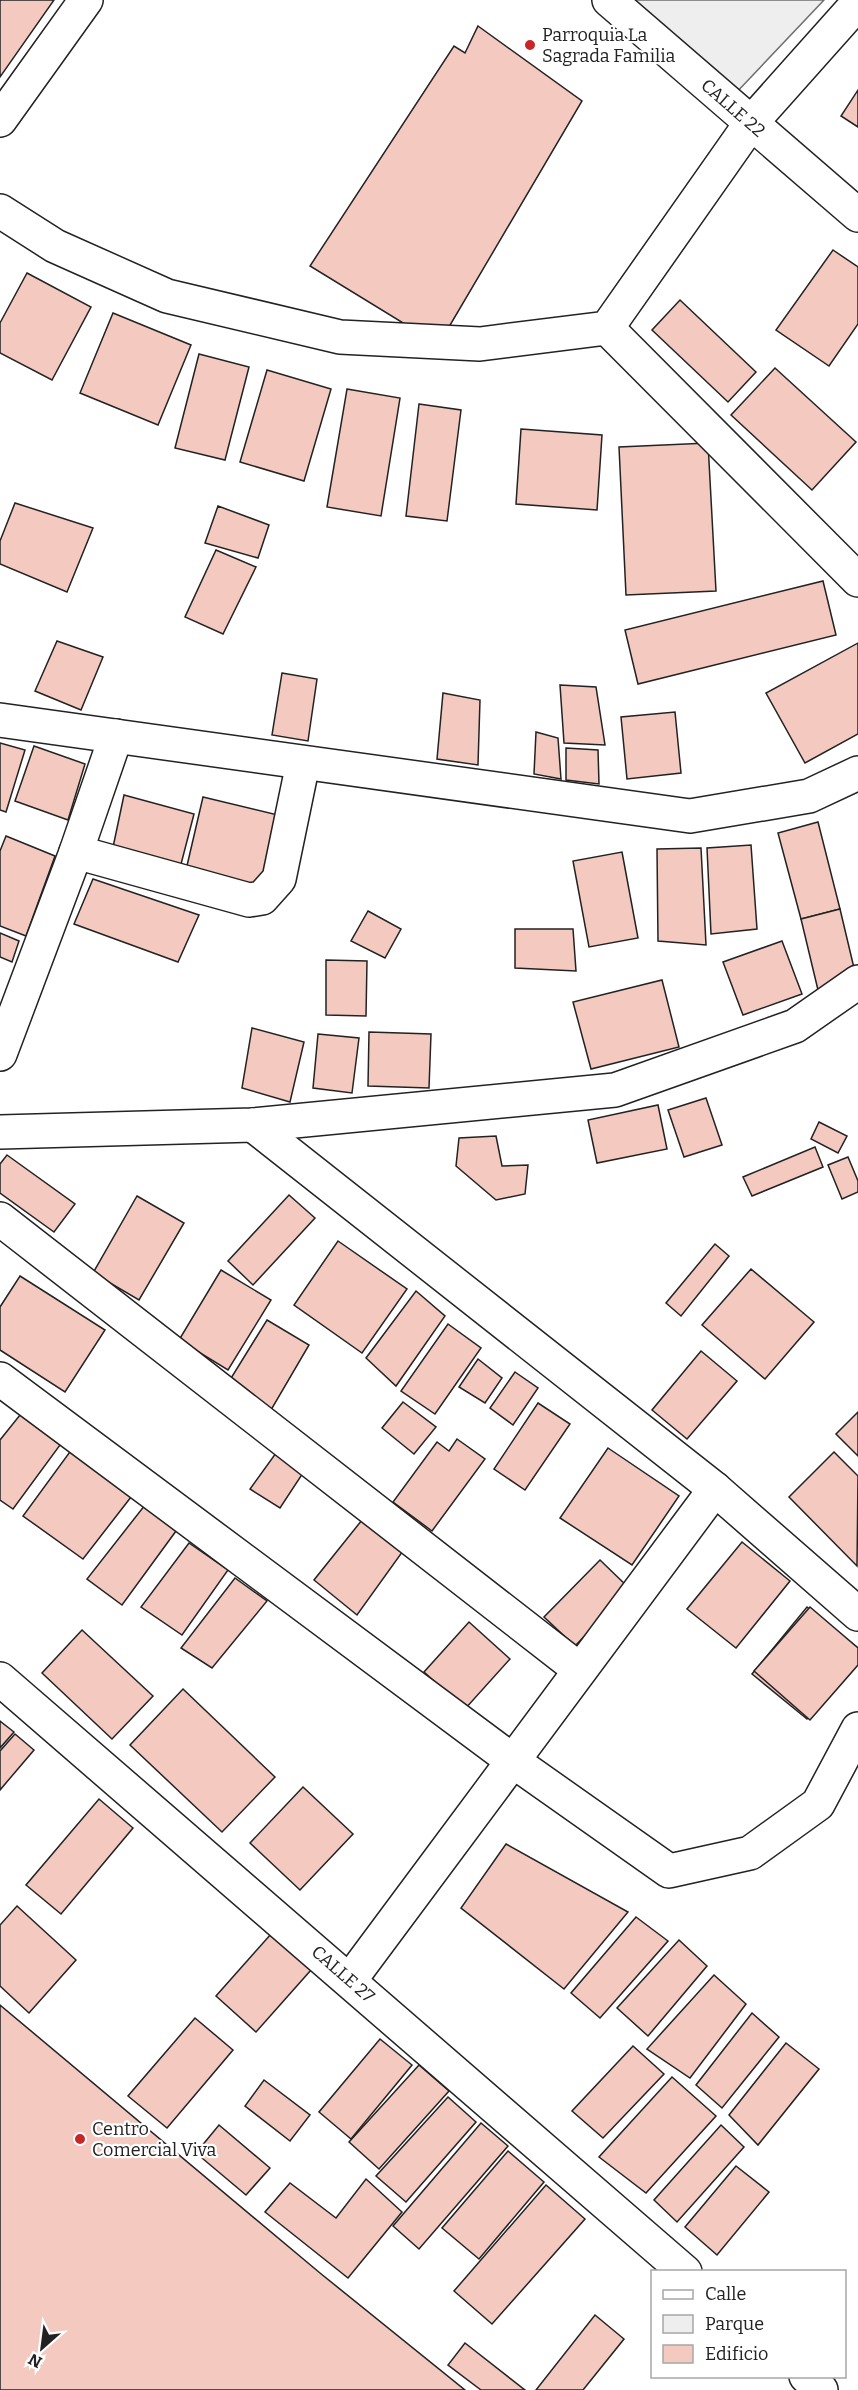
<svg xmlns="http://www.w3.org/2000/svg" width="858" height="2390" viewBox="0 0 858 2390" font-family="Bitter,serif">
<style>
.green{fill:#eee;stroke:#6f6f6f;stroke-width:1.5}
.building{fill:#f3c9c0;stroke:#222;stroke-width:1.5}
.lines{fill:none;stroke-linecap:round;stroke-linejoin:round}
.minor-casing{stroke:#222;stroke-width:36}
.minor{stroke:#fff;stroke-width:33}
.poi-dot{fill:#c62828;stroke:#fff;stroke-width:2}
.labels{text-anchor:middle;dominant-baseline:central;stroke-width:4.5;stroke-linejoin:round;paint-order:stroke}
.poi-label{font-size:18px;fill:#222;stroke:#fff;text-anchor:start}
.street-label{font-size:18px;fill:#222;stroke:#fff}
</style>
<rect width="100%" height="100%" fill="#fff"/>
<path class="green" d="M631 0H824L734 95Z"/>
<g class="building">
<path d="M0 0H54L0 77Z"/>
<path d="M478 26 582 101 446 332 421 334 310 266 454 46 465 53Z"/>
<path d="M858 90V127L841 116Z"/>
<path d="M833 250 858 267V324L829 366 776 330Z"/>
<path d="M27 273 91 307 52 380 0 353V323Z"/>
<path d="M680 300 756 372 728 402 652 330Z"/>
<path d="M113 313 191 345 158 425 80 393Z"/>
<path d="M199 354 249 367 225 460 175 448Z"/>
<path d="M775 368 856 442 812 490 731 415Z"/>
<path d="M267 370 331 389 304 481 240 462Z"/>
<path d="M347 389 400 398 381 516 327 507Z"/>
<path d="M419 404 461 410 447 521 406 516Z"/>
<path d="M521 429 602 435 597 510 516 504Z"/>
<path d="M708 443 716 591 626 595 619 447Z"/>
<path d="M15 503 93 528 67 592 0 564V541Z"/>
<path d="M218 506 269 525 258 558 205 543Z"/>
<path d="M216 550 256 567 223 634 185 617Z"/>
<path d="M823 581 836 635 638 684 625 630Z"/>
<path d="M57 641 103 657 81 710 35 691Z"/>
<path d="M858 643V734L805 763 766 693Z"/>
<path d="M282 673 317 679 308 741 272 735Z"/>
<path d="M560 685 596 687 605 745 564 743Z"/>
<path d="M443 693 480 700 478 765 437 759Z"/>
<path d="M675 712 681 773 627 779 621 717Z"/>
<path d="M536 732 558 738 561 779 534 774Z"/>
<path d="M0 743 25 750 6 812 0 810Z"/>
<path d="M34 746 85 764 68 820 15 801Z"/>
<path d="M566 748 598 750 599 784 566 780Z"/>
<path d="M124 795 194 814 180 868 112 852Z"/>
<path d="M203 797 282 816 262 888 186 870Z"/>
<path d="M818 822 840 909 801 919 778 833Z"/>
<path d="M6 836 55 856 26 936 0 926V851Z"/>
<path d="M751 845 757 929 711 934 707 848Z"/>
<path d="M701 848 706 945 658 941 657 849Z"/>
<path d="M622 852 638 938 589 947 573 861Z"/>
<path d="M93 879 199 915 178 962 74 924Z"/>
<path d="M840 909 854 968 818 990 801 919Z"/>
<path d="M368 911 401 929 385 958 351 941Z"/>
<path d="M515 929H573L576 971 515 968Z"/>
<path d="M0 933 19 941 12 962 0 957Z"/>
<path d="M782 941 802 994 743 1015 723 962Z"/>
<path d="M326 960 367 961 366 1016 326 1015Z"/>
<path d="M662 980 679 1047 591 1069 573 1002Z"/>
<path d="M252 1028 304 1042 290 1102 242 1088Z"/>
<path d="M369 1032 431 1034 429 1088 368 1086Z"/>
<path d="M318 1034 359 1038 352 1093 313 1088Z"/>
<path d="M706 1098 722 1145 684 1157 668 1110Z"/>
<path d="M658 1105 667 1149 597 1163 588 1120Z"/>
<path d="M819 1122 847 1136 838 1153 811 1139Z"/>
<path d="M496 1136 502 1166 528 1165 525 1194 496 1200 456 1166 459 1138Z"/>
<path d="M815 1147 823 1167 752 1196 743 1177Z"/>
<path d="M7 1155 75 1204 54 1232 0 1193V1164Z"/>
<path d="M848 1157 858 1181V1192L842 1199 828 1165Z"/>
<path d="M289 1195 315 1218 253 1285 228 1261Z"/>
<path d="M137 1196 184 1223 139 1300 93 1273Z"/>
<path d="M338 1241 407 1289 362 1353 294 1305Z"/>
<path d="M715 1244 729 1256 681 1316 666 1303Z"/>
<path d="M751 1269 814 1322 765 1379 702 1325Z"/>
<path d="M221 1270 271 1300 228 1370 179 1340Z"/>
<path d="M20 1276 105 1330 65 1392 0 1350V1307Z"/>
<path d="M416 1291 445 1316 396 1386 366 1358Z"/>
<path d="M267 1320 309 1345 271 1410 228 1383Z"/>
<path d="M448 1324 481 1348 435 1414 401 1391Z"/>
<path d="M701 1351 737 1381 687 1439 652 1410Z"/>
<path d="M478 1359 502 1378 485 1403 459 1387Z"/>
<path d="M515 1372 538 1388 513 1425 490 1408Z"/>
<path d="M403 1402 436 1427 414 1454 382 1428Z"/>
<path d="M538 1403 570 1424 525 1490 494 1469Z"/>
<path d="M24 1410 63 1441 13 1509 0 1500V1440Z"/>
<path d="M858 1412V1456L836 1434Z"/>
<path d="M457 1439 485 1459 432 1531 393 1502 437 1442 449 1451Z"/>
<path d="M608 1448 679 1496 632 1565 560 1518Z"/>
<path d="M72 1449 131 1497 83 1559 23 1516Z"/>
<path d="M834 1452 858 1476 857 1566 789 1497Z"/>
<path d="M276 1453 303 1473 280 1508 250 1489Z"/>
<path d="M145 1505 176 1531 122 1605 87 1579Z"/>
<path d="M362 1520 403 1551 357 1615 314 1580Z"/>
<path d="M742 1542 790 1581 736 1648 687 1609Z"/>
<path d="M189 1543 228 1570 182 1635 141 1607Z"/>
<path d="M600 1560 630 1589 575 1646 544 1617Z"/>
<path d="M235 1578 267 1601 212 1668 181 1648Z"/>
<path d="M807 1607 858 1648V1657L807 1719 752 1674Z"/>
<path d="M810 1607 858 1648V1665L810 1720 754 1671Z"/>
<path d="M469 1622 510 1659 465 1709 424 1672Z"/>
<path d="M82 1630 153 1696 112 1739 42 1673Z"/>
<path d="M183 1689 275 1777 222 1832 130 1745Z"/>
<path d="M0 1721 14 1732 0 1748Z"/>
<path d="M15 1734 34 1750 0 1790V1751Z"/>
<path d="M303 1787 353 1834 300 1890 250 1843Z"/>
<path d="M99 1799 133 1828 61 1914 26 1885Z"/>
<path d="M506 1844 628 1912 564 1989 461 1908Z"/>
<path d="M17 1906 76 1960 29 2013 0 1986V1925Z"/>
<path d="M636 1917 668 1941 600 2018 571 1993Z"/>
<path d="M271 1934 311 1970 256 2032 216 1996Z"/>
<path d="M679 1940 707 1966 648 2036 617 2008Z"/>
<path d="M714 1975 746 2004 690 2078 647 2049Z"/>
<path d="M0 2005 320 2273 465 2390H0Z"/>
<path d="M752 2013 779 2037 722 2108 696 2085Z"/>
<path d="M195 2018 233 2050 167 2128 128 2096Z"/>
<path d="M380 2039 412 2065 351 2139 319 2112Z"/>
<path d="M786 2043 819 2069 758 2145 729 2115Z"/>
<path d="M633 2046 664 2074 603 2138 572 2111Z"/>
<path d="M419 2065 449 2091 379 2169 349 2142Z"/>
<path d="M672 2077 716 2116 646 2193 599 2157Z"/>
<path d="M264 2080 310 2115 290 2141 245 2106Z"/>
<path d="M448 2097 476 2122 406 2202 376 2176Z"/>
<path d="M481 2123 508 2146 419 2249 393 2226Z"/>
<path d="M219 2125 270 2168 246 2195 196 2153Z"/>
<path d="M721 2125 744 2147 677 2222 654 2200Z"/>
<path d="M508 2151 544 2182 479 2259 442 2228Z"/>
<path d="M736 2166 769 2192 717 2255 685 2227Z"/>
<path d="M366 2179 402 2212 348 2278 265 2212 290 2183 336 2218Z"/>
<path d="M546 2185 585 2219 492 2324 454 2291Z"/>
<path d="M595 2315 624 2339 583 2390H536Z"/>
<path d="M465 2343 525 2390H481L448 2365Z"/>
</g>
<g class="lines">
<defs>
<g id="minor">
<path d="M609 0 858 215"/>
<path d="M0 120 86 0"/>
<path d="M0 211 55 246 167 296 340 337 480 344 607 328 751 123 858 3"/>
<path d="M607 328 858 580"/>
<path d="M0 720 690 816 809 796 858 773"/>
<path d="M76 852 249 900 262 898 279 879 303 763"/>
<path d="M0 1054 76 852 116 736"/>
<path d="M253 1125 715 1489 858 1614"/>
<path d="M0 1132 253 1125 615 1090 795 1026 858 982"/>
<path d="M0 1219 580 1670"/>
<path d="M0 1379 513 1761 669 1871 750 1853 818 1804 858 1729"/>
<path d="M0 1679 685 2272"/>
<path d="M350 1980 715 1489"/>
<path d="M806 2376 821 2390"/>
</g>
</defs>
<use href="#minor" class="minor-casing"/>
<use href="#minor" class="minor"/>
</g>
<g class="poi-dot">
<circle cx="530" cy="45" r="6"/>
<circle cx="80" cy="2139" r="6"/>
</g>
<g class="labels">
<g class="poi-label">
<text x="542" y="35">Parroquia La<tspan x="542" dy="21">Sagrada Familia</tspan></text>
<text x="92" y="2129">Centro<tspan x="92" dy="21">Comercial Viva</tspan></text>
</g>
<g class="street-label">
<text transform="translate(733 108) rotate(41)">CALLE 22</text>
<text transform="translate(343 1974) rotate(41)">CALLE 27</text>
</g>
</g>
<rect x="651" y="2270" width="195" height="108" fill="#ffffff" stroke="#a7a7a7" stroke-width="1.5"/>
<rect x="663" y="2290" width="30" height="9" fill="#ffffff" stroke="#a7a7a7" stroke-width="1.5"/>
<text x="705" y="2300" font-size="18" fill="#222222">Calle</text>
<rect x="663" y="2315" width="30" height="18" fill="#eeeeee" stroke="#a7a7a7" stroke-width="1.5"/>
<text x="705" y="2330" font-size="18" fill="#222222">Parque</text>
<rect x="663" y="2345" width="30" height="18" fill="#f3c9c0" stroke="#a7a7a7" stroke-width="1.5"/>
<text x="705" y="2360" font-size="18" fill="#222222">Edificio</text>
<g transform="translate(42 2348) rotate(208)" stroke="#ffffff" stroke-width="4.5" paint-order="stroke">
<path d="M0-4.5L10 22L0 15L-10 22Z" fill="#222222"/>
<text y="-9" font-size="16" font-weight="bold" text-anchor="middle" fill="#222222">N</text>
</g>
</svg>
